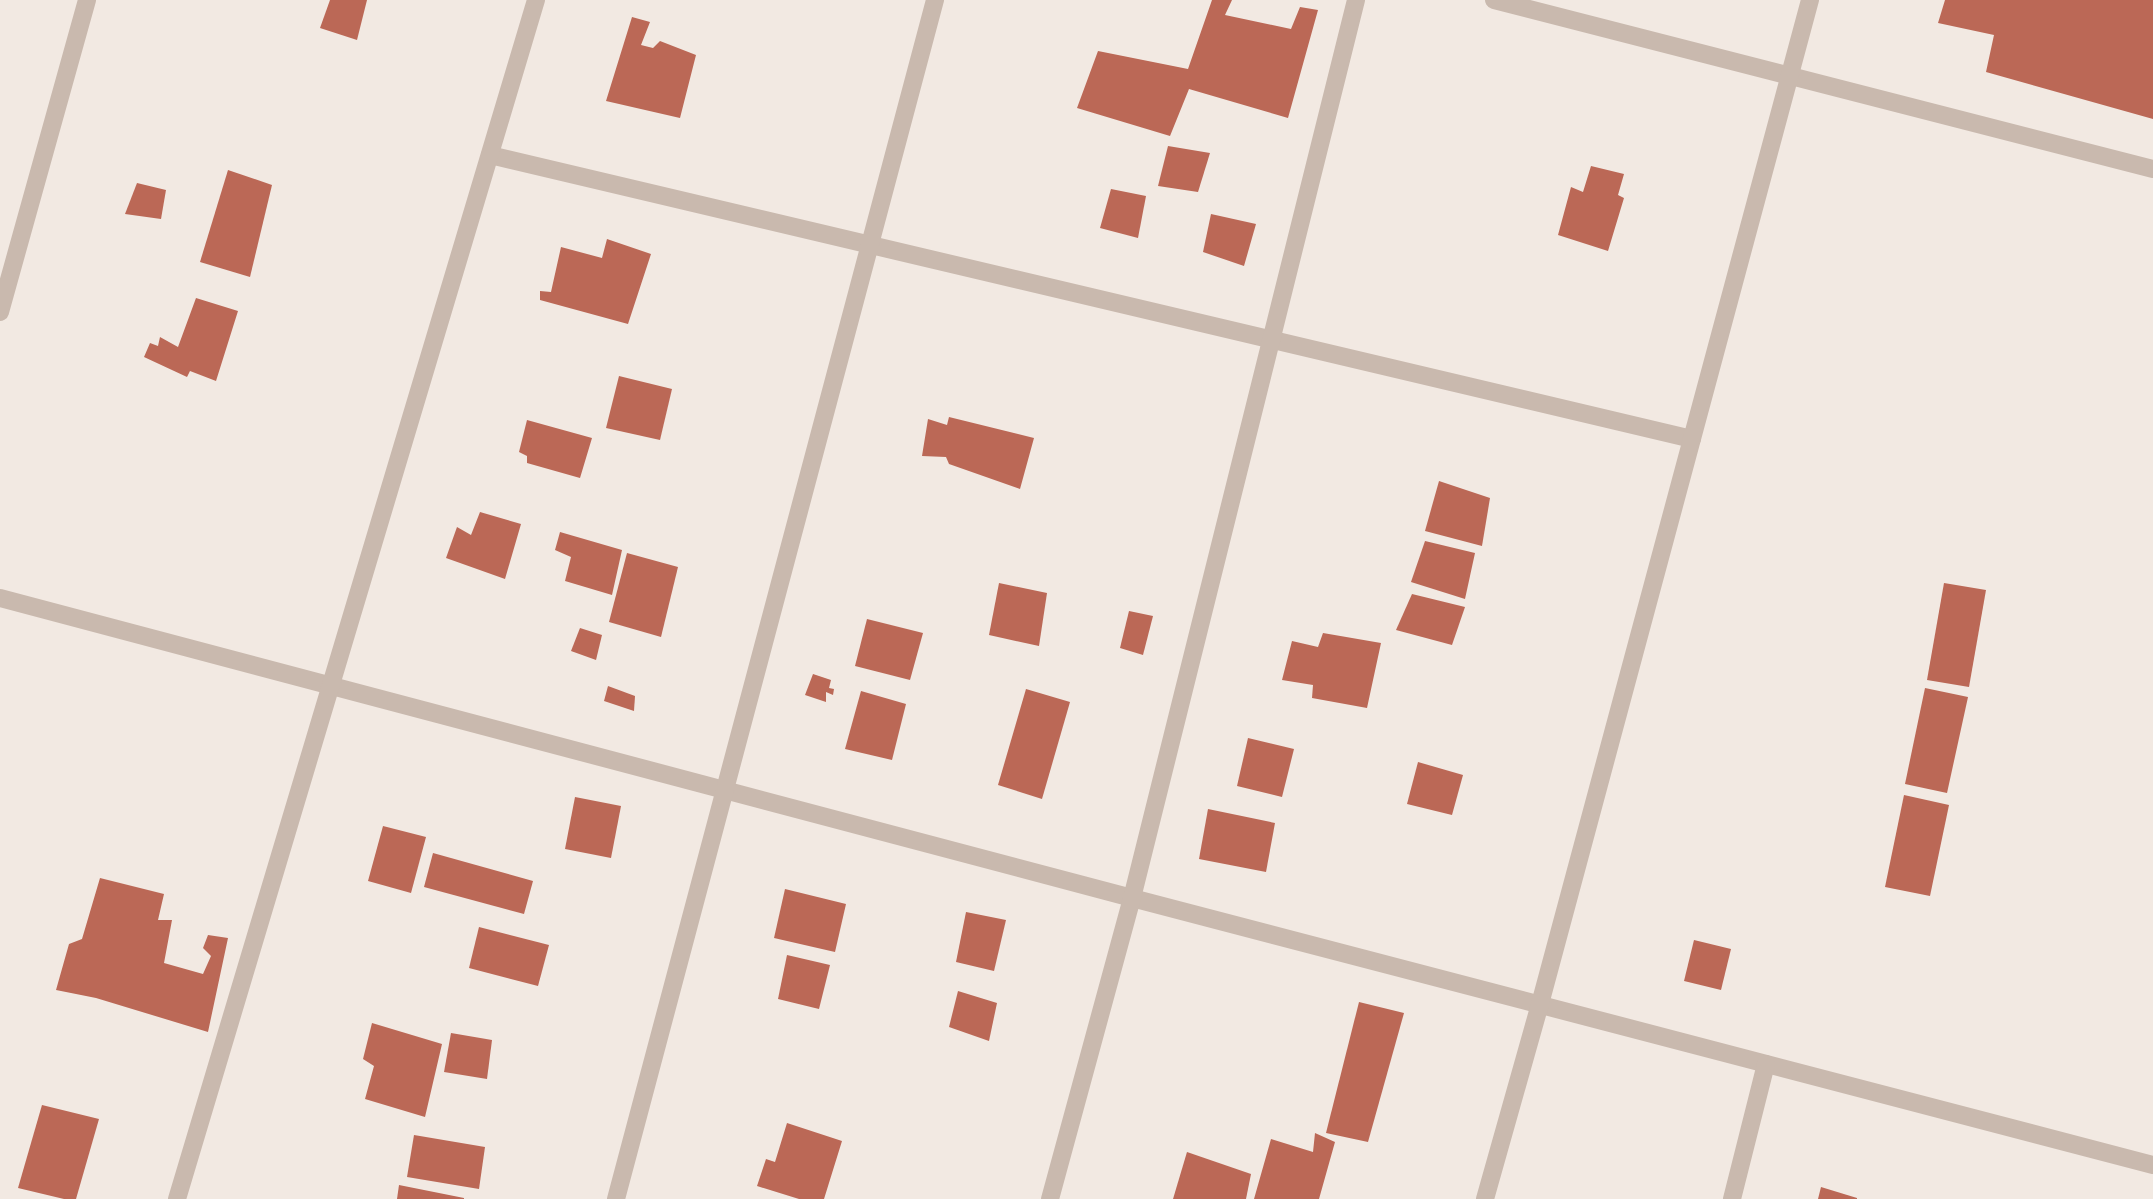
<svg xmlns="http://www.w3.org/2000/svg" width="2153" height="1199" viewBox="0 0 2153 1199" font-family="'Asap Condensed',sans-serif">
<style>
.building{fill:#bb6856}
.lines{fill:none;stroke-linecap:round;stroke-linejoin:round}
.street{stroke:#c9b9ae;stroke-width:18}
</style>
<rect width="100%" height="100%" fill="#f2e9e2"/>
<g class="building">
<path d="M330 0H367L357 40 320 28Z"/>
<path d="M1212 0H1232L1225 15 1291 29 1300 7 1318 10 1288 118 1189 89 1170 136 1077 108 1098 51 1188 69Z"/>
<path d="M1945 0H2153V119L1986 72 1994 35 1938 23Z"/>
<path d="M632 17 650 22 641 45 653 48 660 41 696 55 680 118 606 101Z"/>
<path d="M1168 146 1210 153 1198 192 1158 186Z"/>
<path d="M1591 166 1624 174 1618 195 1624 198 1608 251 1558 235 1571 187 1583 192Z"/>
<path d="M228 170 272 185 250 277 200 262Z"/>
<path d="M137 183 166 190 161 219 125 214Z"/>
<path d="M1111 189 1146 196 1138 238 1100 228Z"/>
<path d="M1211 214 1256 224 1244 266 1203 252Z"/>
<path d="M607 239 651 254 628 324 540 300V291L551 292 561 247 602 258Z"/>
<path d="M196 298 238 311 216 381 190 371 187 377 144 357 150 343 158 346 160 337 178 347Z"/>
<path d="M619 376 672 389 660 440 606 428Z"/>
<path d="M949 417 1034 438 1020 489 949 464 946 457 922 456 928 419 947 425Z"/>
<path d="M527 420 592 438 580 478 527 463V456L519 452Z"/>
<path d="M1439 481 1490 498 1482 546 1425 531Z"/>
<path d="M480 512 521 524 505 579 446 558 457 527 471 535Z"/>
<path d="M560 532 622 550 612 595 565 581 571 557 555 550Z"/>
<path d="M1425 541 1475 553 1465 599 1411 582Z"/>
<path d="M627 553 678 567 661 637 609 622Z"/>
<path d="M999 583 1047 593 1039 646 989 635Z"/>
<path d="M1944 583 1986 590 1969 687 1927 680Z"/>
<path d="M1412 594 1465 607 1452 645 1396 630Z"/>
<path d="M1129 611 1153 616 1143 655 1120 648Z"/>
<path d="M867 619 923 633 910 680 855 666Z"/>
<path d="M580 628 602 635 596 660 571 651Z"/>
<path d="M1323 633 1381 643 1367 708 1312 698 1313 685 1282 680 1292 641 1318 647Z"/>
<path d="M813 674 831 680 829 688 834 689 833 695 826 692V702L805 695Z"/>
<path d="M608 686 635 696 634 711 604 701Z"/>
<path d="M1925 688 1968 697 1947 793 1905 784Z"/>
<path d="M1026 689 1070 702 1042 799 998 785Z"/>
<path d="M861 691 906 704 892 760 845 749Z"/>
<path d="M1248 738 1294 749 1282 797 1237 786Z"/>
<path d="M1418 762 1463 775 1452 815 1407 804Z"/>
<path d="M1904 795 1949 805 1930 896 1885 887Z"/>
<path d="M575 797 621 806 611 858 565 849Z"/>
<path d="M1208 809 1275 823 1266 872 1199 859Z"/>
<path d="M383 826 426 837 411 893 368 881Z"/>
<path d="M433 853 533 881 524 914 424 887Z"/>
<path d="M100 878 164 894 158 920H172L164 963 203 974 211 956 203 948 208 935 228 938 208 1032 96 998 56 990 69 944 82 939Z"/>
<path d="M785 889 846 904 835 952 774 938Z"/>
<path d="M966 912 1006 920 994 971 956 962Z"/>
<path d="M479 927 549 945 538 986 469 968Z"/>
<path d="M1694 940 1731 949 1721 990 1684 981Z"/>
<path d="M787 955 830 965 819 1009 778 999Z"/>
<path d="M958 991 997 1003 989 1041 949 1027Z"/>
<path d="M1359 1002 1404 1013 1368 1142 1326 1133Z"/>
<path d="M372 1023 442 1044 425 1117 365 1099 374 1066 363 1059Z"/>
<path d="M451 1033 492 1040 487 1079 444 1072Z"/>
<path d="M42 1105 99 1119 76 1199H64L18 1188Z"/>
<path d="M787 1123 842 1141 824 1199H799L757 1186 766 1159 775 1162Z"/>
<path d="M1315 1133 1335 1142 1319 1199H1254L1271 1139 1313 1152Z"/>
<path d="M414 1135 485 1147 479 1189 407 1177Z"/>
<path d="M1187 1152 1251 1174 1246 1199H1173Z"/>
<path d="M399 1185 464 1198V1199H397Z"/>
<path d="M1821 1187 1857 1198V1199H1818Z"/>
</g>
<g class="lines">
<g class="street">
<path d="M1494 0 2153 169"/>
<path d="M490 155 1692 439"/>
<path d="M0 312 87 0"/>
<path d="M0 598 1132 898 2153 1165"/>
<path d="M177 1199 536 0"/>
<path d="M616 1199 935 0"/>
<path d="M1050 1199 1132 898 1356 0"/>
<path d="M1485 1199 1540 1004 1810 0"/>
<path d="M1732 1199 1766 1064"/>
</g>
</g>
</svg>
